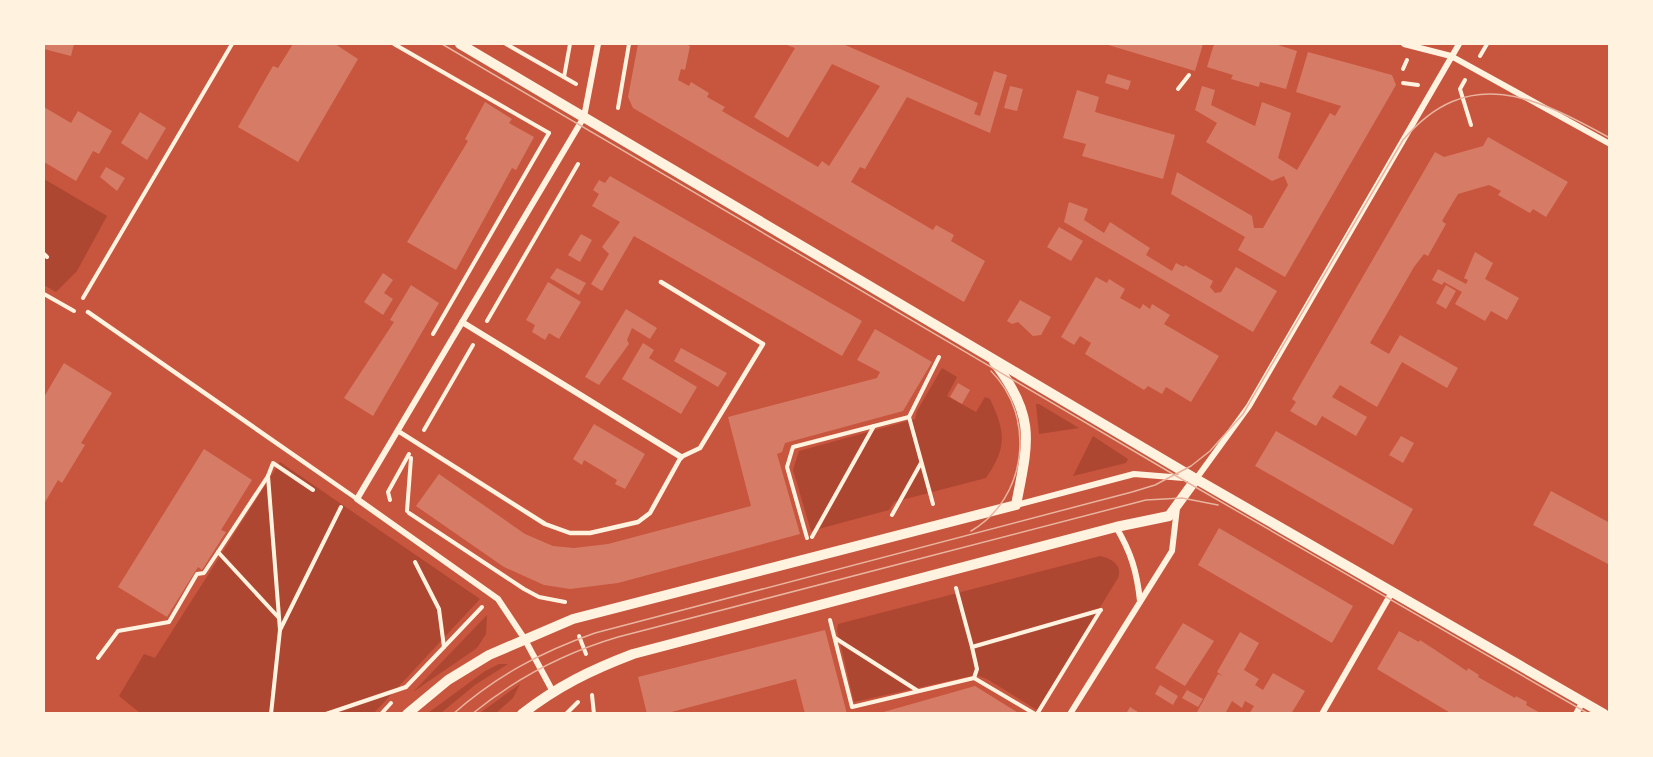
<svg xmlns="http://www.w3.org/2000/svg" width="1653" height="757" viewBox="0 0 1653 757" font-family="'Varela Round',sans-serif">
<style>
.green{fill:#ae4732}
.building{fill:#d67c66}
.lines{fill:none;stroke-linecap:round;stroke-linejoin:round}
.path{stroke:#fff3e0;stroke-width:4}
.service{stroke:#fff3e0;stroke-width:4.5}
.minor{stroke:#fff3e0;stroke-width:6}
.tertiary{stroke:#fff3e0;stroke-width:10}
.tram{stroke:#e9b49f;stroke-width:1.5}
</style>
<rect width="100%" height="100%" fill="#c8553d"/>
<g class="green">
<path d="M44 179 107 216 77 271 56 292 44 285Z"/>
<path d="M942 368 957 377 947 396 976 412 985 397 990 399C1006 433 1007 447 986 478L894 502 889 510 811 531 793 470 799 451 915 419 917 411Z"/>
<path d="M1036 404H1039L1079 428 1039 434Z"/>
<path d="M1093 436 1128 459 1126 463 1073 476Z"/>
<path d="M280 462 480 599 374 713H140L119 696 144 654 155 658Z"/>
<path d="M1100 556C1111 558 1123 565 1118 578L1037 710 987 679 976 675 854 702 837 630 838 624Z"/>
<path d="M487 615 486 634 477 648 413 692Z"/>
<path d="M499 664H508L475 685 441 713H428L485 671Z"/>
<path d="M520 684 513 698 496 713H480Z"/>
</g>
<g class="building">
<path d="M44 44H74L71 56 44 49Z"/>
<path d="M293 44H335L358 59 298 162 238 127 273 66 278 68Z"/>
<path d="M638 44H685L690 46 685 70 681 69 678 80 689 86 691 82 709 93 707 97 725 107 722 111 818 167 822 161 829 166 880 86 832 64 788 138 754 117 795 48 784 44H843L978 103 974 114 980 116 994 71 1007 75 990 133 907 97 865 169 860 167 851 182 933 230 936 225 954 235 951 241 985 261 964 302 633 108 628 97Z"/>
<path d="M1105 44H1203L1195 71Z"/>
<path d="M1214 44H1275L1297 51 1286 89 1260 82 1259 87 1231 79 1233 75 1207 67Z"/>
<path d="M1308 52 1392 75 1396 85 1285 277 1238 250 1245 237 1171 194 1177 172 1252 216 1254 228H1263L1288 185 1284 176 1272 181 1206 142 1217 123 1195 110 1202 86 1215 90 1211 105 1255 126 1262 102 1291 113 1278 158 1297 170 1330 113 1335 116 1341 106 1296 92Z"/>
<path d="M1108 74 1131 81 1128 90 1105 83Z"/>
<path d="M1010 86 1023 89 1017 111 1004 108Z"/>
<path d="M1077 90 1099 97 1095 112 1175 135 1163 179 1082 156 1086 144 1063 138Z"/>
<path d="M485 102 512 119 509 123 534 137 516 170 512 168 456 270 407 242 468 141 465 139Z"/>
<path d="M44 107 71 123 78 111 112 131 99 154 93 151 76 181 44 162Z"/>
<path d="M140 112 166 128 147 160 121 143Z"/>
<path d="M1488 137 1568 182 1546 217 1533 209 1530 213 1498 195 1501 191 1489 185 1458 194 1442 221 1446 224 1428 256 1424 254 1414 267 1370 343 1389 354 1400 335 1458 368 1447 388 1402 362 1377 407 1340 385 1332 397 1367 417 1356 436 1322 416 1316 426 1290 411 1296 402 1292 399 1435 152 1444 157 1483 146Z"/>
<path d="M106 167 125 178 117 191 100 177Z"/>
<path d="M610 176 862 321 842 356 634 236 602 291 591 284 609 254 602 247 620 222 592 206 599 194 593 190 599 180 605 183Z"/>
<path d="M1069 202 1088 209 1084 220 1104 233 1110 222 1150 248 1146 255 1172 271 1176 263 1184 267 1185 265 1213 281 1210 287 1215 293 1221 292 1236 267 1277 291 1253 332 1064 222Z"/>
<path d="M1059 227 1083 241 1071 261 1047 247Z"/>
<path d="M581 234 592 240 580 262 568 255Z"/>
<path d="M1475 252 1493 263 1485 279 1519 298 1507 320 1491 311 1485 321 1455 304 1462 292 1444 282 1442 285 1432 280 1438 269 1466 284 1468 280 1464 278Z"/>
<path d="M557 268 586 283 579 295 550 278Z"/>
<path d="M383 273 393 280 384 293 393 299 383 315 364 302Z"/>
<path d="M1096 277 1107 283 1109 279 1125 289 1120 298 1140 309 1143 304 1150 309 1152 304 1170 315 1164 324 1219 356 1191 402 1166 387 1162 394 1148 386 1144 390 1085 354 1091 343 1080 336 1074 345 1061 337Z"/>
<path d="M548 282 581 302 559 339 549 333 545 340 532 332 535 325 526 320Z"/>
<path d="M411 285 439 303 373 416 344 398 394 322 390 320Z"/>
<path d="M1446 285 1456 291 1446 309 1436 303Z"/>
<path d="M1020 300 1051 317 1041 335 1033 336 1018 322 1012 324 1007 321Z"/>
<path d="M626 309 657 328 650 339 632 328 627 340 629 344 599 385 585 377Z"/>
<path d="M875 329 932 362 903 411 785 443 782 452 777 454 800 534 618 583 570 589 544 585 504 567 416 506 439 474 525 534 553 546 574 548 608 544 751 506 728 417 877 378 880 372 857 360Z"/>
<path d="M643 343 654 350 649 358 697 387 681 414 622 379Z"/>
<path d="M681 348 727 373 718 387 674 361Z"/>
<path d="M64 363 112 393 81 443 85 445 62 483 58 480 44 504V397Z"/>
<path d="M958 383 970 390 962 404 950 397Z"/>
<path d="M594 424 645 454 625 489 615 484 617 480 584 460 582 465 573 459Z"/>
<path d="M1276 431 1413 509 1393 545 1255 466Z"/>
<path d="M1401 436 1414 443 1403 463 1389 455Z"/>
<path d="M204 449 252 480 221 530 226 532 202 570 198 567 167 617 118 587Z"/>
<path d="M1551 491 1610 523V565L1533 525Z"/>
<path d="M1219 528 1353 606 1332 643 1198 565Z"/>
<path d="M1183 623 1214 641 1185 686 1155 668Z"/>
<path d="M825 630 847 714H805L796 679 664 714H647L638 677Z"/>
<path d="M1399 631 1419 642 1420 640 1467 671 1468 668 1479 675 1478 677 1515 698 1516 696 1527 702 1526 705 1542 714H1452L1377 669Z"/>
<path d="M1240 632 1259 643 1244 670 1259 679 1255 685 1263 690 1273 673 1305 691 1291 714H1249L1254 706 1245 701 1242 708 1232 701 1225 714H1196L1218 674 1223 676 1217 672Z"/>
<path d="M1160 685 1178 696 1173 705 1155 694Z"/>
<path d="M975 686 1020 714H880V713Z"/>
<path d="M1187 690 1203 699 1198 707 1182 698Z"/>
<path d="M1130 707 1141 714H1126Z"/>
</g>
<g class="lines">
<g class="path">
<path d="M394 44 549 133"/>
<path d="M506 44 576 84"/>
<path d="M1480 56 1487 44"/>
<path d="M1403 69 1407 60"/>
<path d="M564 77 570 44"/>
<path d="M1465 80 1460 89 1471 125"/>
<path d="M1403 83 1418 85"/>
<path d="M1178 89 1189 75"/>
<path d="M618 108 629 44"/>
<path d="M44 254 47 257"/>
<path d="M44 294 74 311"/>
<path d="M83 298 232 44"/>
<path d="M487 321 578 164"/>
<path d="M433 334 549 133"/>
<path d="M424 430 473 345"/>
<path d="M268 476 280 630 271 714"/>
<path d="M390 500 388 492 409 454"/>
<path d="M933 504 909 417 939 357"/>
<path d="M407 511 411 458"/>
<path d="M409 513 524 589 539 597 565 602"/>
<path d="M892 515 921 463"/>
<path d="M812 537 874 426"/>
<path d="M807 538 787 467 793 447 909 417"/>
<path d="M415 562 439 609 444 647"/>
<path d="M956 588 972 647 1101 610"/>
<path d="M279 618 218 552 268 476 273 463 313 490"/>
<path d="M830 620 852 707 974 678 977 669 972 647"/>
<path d="M280 630 341 507"/>
<path d="M579 636 586 654"/>
<path d="M835 638 918 691"/>
<path d="M98 658 118 631 169 622 197 574 204 573 218 552"/>
<path d="M974 678 1035 714"/>
<path d="M406 687 482 607"/>
<path d="M592 695 594 714"/>
<path d="M326 714 406 687"/>
<path d="M381 714 391 703"/>
<path d="M566 714 578 702"/>
<path d="M1037 714 1100 611"/>
</g>
<g class="service">
<path d="M88 312 357 499"/>
<path d="M398 431 545 524 570 533H590L638 522 650 513 681 457 700 448 763 344 661 282"/>
</g>
<g class="minor">
<path d="M1404 44 1451 56 1610 144"/>
<path d="M462 322 681 457"/>
<path d="M1016 505 1134 474 1196 479 1249 406 1459 44"/>
<path d="M1116 527C1131 552 1137 572 1140 601"/>
<path d="M552 690 524 638 498 599 357 499 584 117 598 44"/>
<path d="M1070 714 1172 551 1177 508"/>
<path d="M1322 714 1392 592"/>
<path d="M1576 714 1583 701"/>
</g>
<g class="tertiary">
<path d="M460 44 1196 479 1604 714"/>
<path d="M407 714 448 680 489 655 573 619 1016 505C1028 443 1037 417 994 362"/>
<path d="M522 714C558 686 591 670 633 654L1116 527 1169 516 1196 479"/>
</g>
<g class="tram">
<path d="M442 44 1178 477 1589 714"/>
<path d="M971 531C1028 498 1036 416 991 371"/>
<path d="M453 714C496 676 541 652 595 633L1132 492 1155 485 1191 466 1210 451 1243 414 1403 140C1468 63 1536 97 1610 138"/>
<path d="M472 714C516 678 564 653 618 637L1146 500 1182 498 1218 505"/>
</g>
</g>
<rect width="1653" height="757" fill="none" stroke="#fff3e0" stroke-width="90"/>
</svg>
